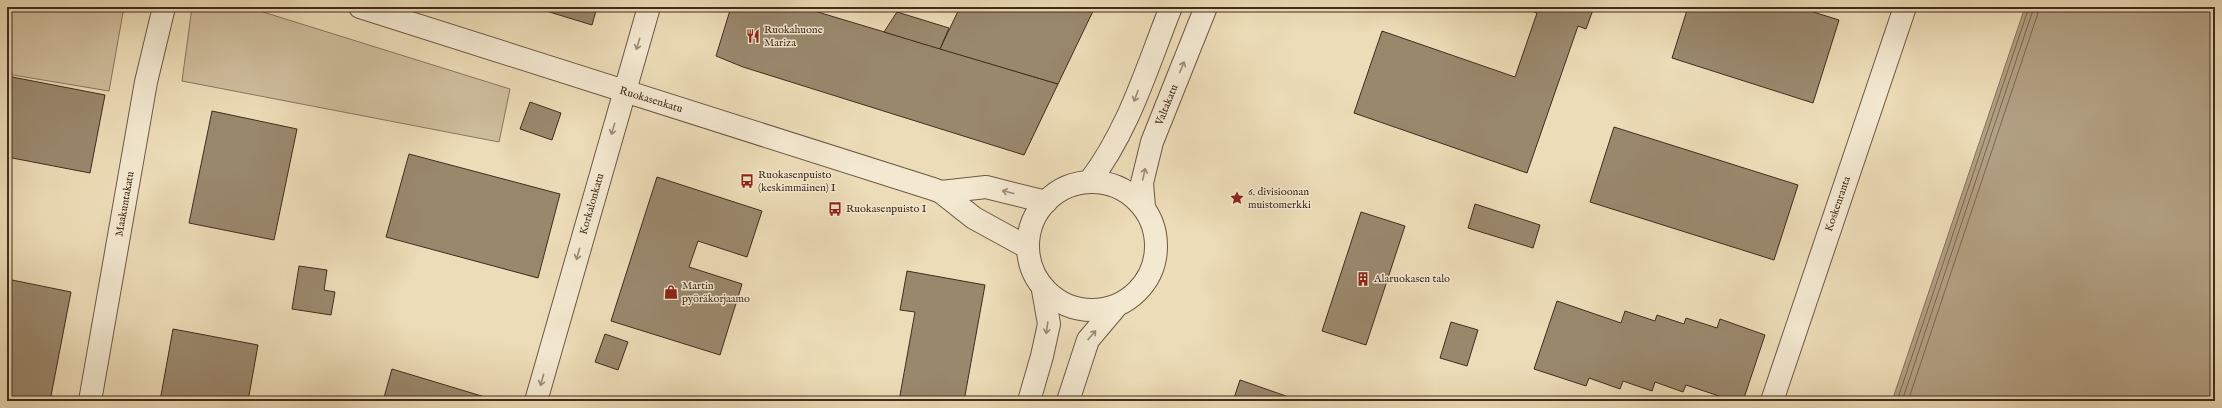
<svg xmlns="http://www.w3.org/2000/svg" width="2222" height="408" viewBox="0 0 2222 408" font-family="'IM FELL English',serif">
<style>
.green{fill:#cfbe9d;stroke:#88755d}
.water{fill:#b2a083;stroke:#85725a}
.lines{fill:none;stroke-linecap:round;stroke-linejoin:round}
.shore{stroke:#7a6650;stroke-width:1}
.building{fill:#9a886d;stroke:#412c1d}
.minor-casing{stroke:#6c5844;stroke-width:24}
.tertiary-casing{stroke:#6c5844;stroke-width:24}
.minor{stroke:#f3e8d0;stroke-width:22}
.tertiary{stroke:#f3e8d0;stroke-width:22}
.oneway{stroke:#9a8a76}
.labels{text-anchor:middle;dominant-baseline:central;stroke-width:3;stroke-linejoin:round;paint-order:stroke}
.poi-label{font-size:11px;fill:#412c1d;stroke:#f3e8d0;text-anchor:start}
.street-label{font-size:11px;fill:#412c1d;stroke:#f3e8d0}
</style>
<rect width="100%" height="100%" fill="#ecdcb7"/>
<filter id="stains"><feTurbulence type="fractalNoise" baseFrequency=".005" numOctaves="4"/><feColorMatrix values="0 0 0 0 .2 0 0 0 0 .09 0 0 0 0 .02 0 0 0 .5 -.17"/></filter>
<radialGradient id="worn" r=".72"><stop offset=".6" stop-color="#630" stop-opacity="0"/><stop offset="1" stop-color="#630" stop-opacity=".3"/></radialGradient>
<g class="green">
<path d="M7 7H124L109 91 7 74Z"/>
<path d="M192 7H247L510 89 499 142 182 81Z"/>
</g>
<path class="water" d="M2025 7H2215V401H1892Z"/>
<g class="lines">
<g class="shore">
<path d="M1897 401 2029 7"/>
<path d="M1902 401 2034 7"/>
<path d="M1908 401 2040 7"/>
</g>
</g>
<g class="building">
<path d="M533 7H597L592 25Z"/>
<path d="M731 7H801L1058 84 1024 155 743 67 716 56Z"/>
<path d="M960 7H1095L1058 84 940 49Z"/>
<path d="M1520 7H1594L1586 29 1578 26 1527 173 1354 113 1382 31 1515 77 1537 13Z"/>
<path d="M1688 7H1797L1839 20 1813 103 1672 58Z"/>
<path d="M897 12 949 28 940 49 884 32Z"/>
<path d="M7 76 105 95 90 173 7 157Z"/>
<path d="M530 102 561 113 552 140 520 129Z"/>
<path d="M212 111 297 129 274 240 189 223Z"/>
<path d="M1614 127 1798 185 1774 260 1590 202Z"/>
<path d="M409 154 560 194 538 278 386 237Z"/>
<path d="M657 177 762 211 747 257 698 241 689 267 742 284 720 355 611 321Z"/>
<path d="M1475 204 1540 225 1533 248 1468 228Z"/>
<path d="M1361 212 1405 226 1366 345 1322 331Z"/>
<path d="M299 266 327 270 324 290 335 292 331 315 292 309Z"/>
<path d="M907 271 985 285 964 401H899L915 312 900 310Z"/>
<path d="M7 279 71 292 50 401H7Z"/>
<path d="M1557 301 1621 323 1625 311 1655 321 1657 315 1684 324 1686 318 1717 328 1720 319 1765 335 1743 401H1734L1686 385 1683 392 1655 382 1652 391 1623 381 1620 389 1589 378 1586 386 1534 369Z"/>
<path d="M1451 322 1478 330 1467 366 1440 358Z"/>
<path d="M173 329 258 345 248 401H160Z"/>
<path d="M605 334 628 342 618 370 595 362Z"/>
<path d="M392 369 485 397 484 401H383Z"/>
<path d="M1240 380 1286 396 1284 401H1233Z"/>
</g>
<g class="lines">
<defs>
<g id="minor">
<path d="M90 401 146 82 164 7"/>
<path d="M536 401 649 7"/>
<path d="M1772 401 1905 7"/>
</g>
<g id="tertiary">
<path d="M360 7 933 189 941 192 974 218 1025 246"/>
<circle cx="1092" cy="246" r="64"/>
<path d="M1089 182C1129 130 1147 67 1171 7"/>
<path d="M941 192 986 187 1046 202"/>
<path d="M1144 207 1142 183 1152 142 1206 7"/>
<path d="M1029 401 1042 356 1049 324 1043 290"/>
<path d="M1068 401 1088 340 1115 308"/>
</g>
</defs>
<use href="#minor" class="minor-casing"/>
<use href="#tertiary" class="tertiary-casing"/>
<use href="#minor" class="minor"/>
<use href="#tertiary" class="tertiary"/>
</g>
<defs><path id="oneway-shaft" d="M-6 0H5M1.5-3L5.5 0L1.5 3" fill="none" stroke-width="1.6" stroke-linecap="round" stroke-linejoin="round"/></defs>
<g class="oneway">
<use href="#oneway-shaft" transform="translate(638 44) rotate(107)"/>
<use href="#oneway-shaft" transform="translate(1182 67) rotate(-68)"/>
<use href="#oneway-shaft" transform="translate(1136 96) rotate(111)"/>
<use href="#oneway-shaft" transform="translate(613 129) rotate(107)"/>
<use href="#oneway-shaft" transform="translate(1144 174) rotate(-77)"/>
<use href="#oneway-shaft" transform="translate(1008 192) rotate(-166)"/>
<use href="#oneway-shaft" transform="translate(578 254) rotate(106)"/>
<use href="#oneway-shaft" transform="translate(1047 328) rotate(98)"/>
<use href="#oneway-shaft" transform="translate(1092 335) rotate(-50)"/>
<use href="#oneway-shaft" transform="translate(542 380) rotate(106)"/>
</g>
<defs>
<symbol id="restaurant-bare" viewBox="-9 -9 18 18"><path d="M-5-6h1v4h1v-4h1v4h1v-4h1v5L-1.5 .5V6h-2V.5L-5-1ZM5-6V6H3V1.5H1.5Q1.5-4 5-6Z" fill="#8f2418" stroke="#f3e8d0" stroke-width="2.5" paint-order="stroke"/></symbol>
<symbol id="bus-bare" viewBox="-9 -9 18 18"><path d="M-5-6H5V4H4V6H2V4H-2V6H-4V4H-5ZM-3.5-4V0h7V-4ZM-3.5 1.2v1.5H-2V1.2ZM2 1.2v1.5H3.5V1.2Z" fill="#8f2418" stroke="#f3e8d0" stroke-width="2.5" paint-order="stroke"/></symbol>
<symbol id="sight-bare" viewBox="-9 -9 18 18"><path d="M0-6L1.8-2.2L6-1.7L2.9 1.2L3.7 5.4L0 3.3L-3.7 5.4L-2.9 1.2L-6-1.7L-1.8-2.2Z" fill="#8f2418" stroke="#f3e8d0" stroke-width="2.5" paint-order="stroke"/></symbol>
<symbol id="building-bare" viewBox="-9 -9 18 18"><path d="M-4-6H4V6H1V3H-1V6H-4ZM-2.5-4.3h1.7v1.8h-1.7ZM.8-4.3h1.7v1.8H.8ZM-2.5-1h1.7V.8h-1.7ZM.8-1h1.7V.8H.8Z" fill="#8f2418" stroke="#f3e8d0" stroke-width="2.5" paint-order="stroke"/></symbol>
<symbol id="shop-bare" viewBox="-9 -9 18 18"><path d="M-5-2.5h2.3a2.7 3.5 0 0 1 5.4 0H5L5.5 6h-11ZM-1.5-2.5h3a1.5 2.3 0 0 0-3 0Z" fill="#8f2418" stroke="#f3e8d0" stroke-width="2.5" paint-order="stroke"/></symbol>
</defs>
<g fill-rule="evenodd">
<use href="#restaurant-bare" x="743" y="26" width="20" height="20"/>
<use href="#bus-bare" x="737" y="171" width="20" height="20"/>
<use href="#sight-bare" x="1227" y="188" width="20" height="20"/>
<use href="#bus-bare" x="825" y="199" width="20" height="20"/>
<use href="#building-bare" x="1353" y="269" width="20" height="20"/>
<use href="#shop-bare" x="661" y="282" width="20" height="20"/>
</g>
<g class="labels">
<g class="poi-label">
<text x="764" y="30">Ruokahuone<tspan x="764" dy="13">Mariza</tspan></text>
<text x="758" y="175">Ruokasenpuisto<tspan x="758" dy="13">(keskimmäinen) I</tspan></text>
<text x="1248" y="192">6. divisioonan<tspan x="1248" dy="13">muistomerkki</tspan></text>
<text x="846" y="209">Ruokasenpuisto I</text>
<text x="1374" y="279">Alaruokasen talo</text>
<text x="682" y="286">Martin<tspan x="682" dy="13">pyöräkorjaamo</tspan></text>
</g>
<g class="street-label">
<text transform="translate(651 100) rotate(17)">Ruokasenkatu</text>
<text transform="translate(1167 105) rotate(-68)">Valtakatu</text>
<text transform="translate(125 204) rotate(-80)">Maakuntakatu</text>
<text transform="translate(592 204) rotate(-74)">Korkalonkatu</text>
<text transform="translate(1838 204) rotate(-71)">Koskenranta</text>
</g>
</g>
<rect width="2222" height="408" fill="none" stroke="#ecdcb7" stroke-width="24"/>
<rect x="8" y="8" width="2206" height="392" fill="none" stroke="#412c1d" stroke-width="2"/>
<rect x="12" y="12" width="2198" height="384" fill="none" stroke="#412c1d"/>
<rect width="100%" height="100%" filter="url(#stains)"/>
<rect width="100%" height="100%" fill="url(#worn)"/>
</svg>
